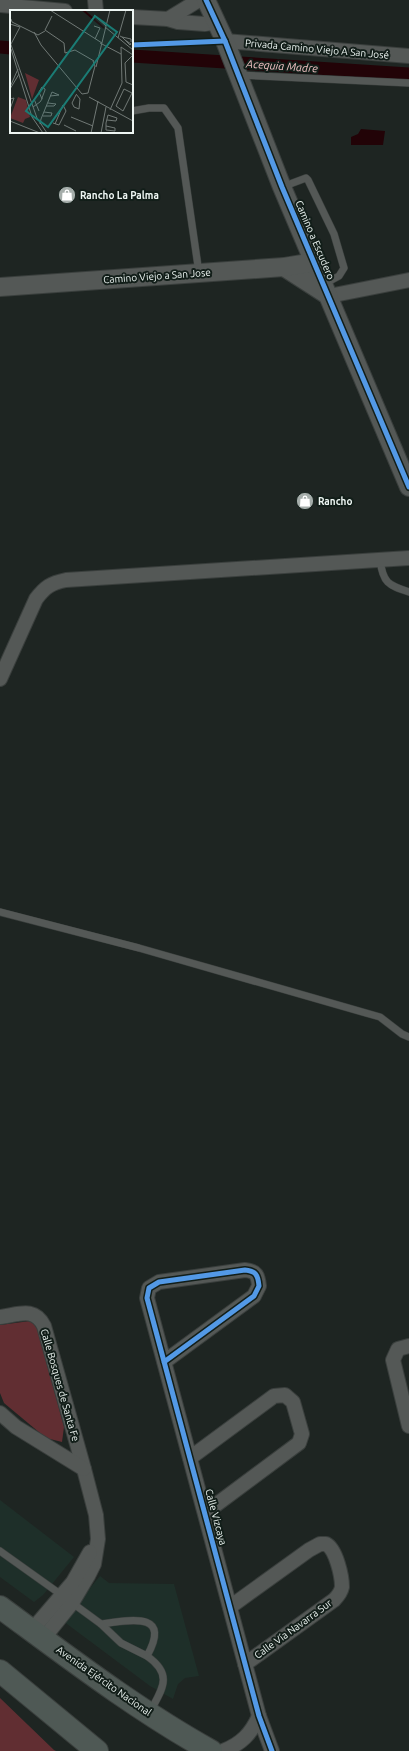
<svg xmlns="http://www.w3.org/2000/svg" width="409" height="1751" viewBox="0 0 409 1751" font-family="Ubuntu,sans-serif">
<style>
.built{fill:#1e2f29}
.green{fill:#612e32}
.water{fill:#220307}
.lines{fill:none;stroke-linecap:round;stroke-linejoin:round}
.canal{stroke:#220307;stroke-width:13}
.service-casing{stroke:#3a3f3d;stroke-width:8}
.minor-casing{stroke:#3a3f3d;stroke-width:16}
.tertiary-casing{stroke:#3a3f3d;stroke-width:20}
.primary-casing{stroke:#3a3f3d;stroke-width:24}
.service{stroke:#545856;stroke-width:7}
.minor{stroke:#545856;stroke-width:14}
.tertiary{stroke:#545856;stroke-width:18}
.primary{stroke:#4f5955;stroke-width:22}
.cycleway-casing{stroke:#121e19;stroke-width:8}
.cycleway{stroke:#5399e6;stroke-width:5}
.labels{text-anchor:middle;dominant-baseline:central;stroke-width:4;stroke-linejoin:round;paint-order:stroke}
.street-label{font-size:10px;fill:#eef6f3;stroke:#121e19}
.poi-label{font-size:10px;font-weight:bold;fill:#eef6f3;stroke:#121e19;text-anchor:start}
.water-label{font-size:11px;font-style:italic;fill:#f2c3c4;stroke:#121e19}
.inset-river{fill:none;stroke:#220307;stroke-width:2}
.inset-road{fill:none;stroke:#717976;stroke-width:1}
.view{fill:#1a7c75;fill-opacity:0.15;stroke:#1a7c75;stroke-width:2}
.inset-edge{fill:none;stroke:#eef6f3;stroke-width:2}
</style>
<rect width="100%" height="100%" fill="#1e2522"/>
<g class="built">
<path d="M0 1500 74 1557 43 1595 34 1602 0 1577Z"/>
<path d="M100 1576 109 1583 174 1584 199 1676 185 1678 178 1684 173 1699 150 1686 63 1621Z"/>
</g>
<g class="green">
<path d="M30 1321 36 1324 64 1427 62 1442 46 1438 4 1403 0 1393V1325Z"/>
<path d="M0 1698 54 1750 56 1751H0Z"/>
</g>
<path class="water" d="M361 129 385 131 383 145H351V137L358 134Z"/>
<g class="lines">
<g class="canal">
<path d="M0 47 11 48"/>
<path d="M132 56 409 74"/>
</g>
<defs>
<g id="service">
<path d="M240 75 409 83"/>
<path d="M132 111 149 108H164L178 128 199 273"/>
<path d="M282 187 306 178 308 180 334 234 344 268 339 276 324 284"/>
<path d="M380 560C383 583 388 585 409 592"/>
<path d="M0 912 139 948 380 1017 402 1034 409 1037"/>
<path d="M0 1551 63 1596"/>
<path d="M71 1602 101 1624 121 1643 147 1656C172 1611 130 1620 101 1624"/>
<path d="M147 1656C174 1675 162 1689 150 1712"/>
</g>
<g id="minor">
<path d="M95 0 96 11"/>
<path d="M0 5 65 11"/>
<path d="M132 17 168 19 178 22 205 24 216 22"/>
<path d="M168 19 199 0"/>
<path d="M225 41 409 56"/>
<path d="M329 296 409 280"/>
<path d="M0 679 36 599C45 587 51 583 66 580L409 558"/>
<path d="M0 1317C18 1315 34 1306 44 1326L84 1469 96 1515 98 1539 94 1564 88 1576 72 1603 43 1639"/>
<path d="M409 1346 398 1349 393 1360 409 1426"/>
<path d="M164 1362 254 1296 259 1286C258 1275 256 1271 245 1270L159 1282 149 1288 147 1298 259 1716 272 1751"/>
<path d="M0 1413 16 1427 84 1469"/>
<path d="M190 1458 274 1396 285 1395 293 1402 302 1434 299 1443 205 1513"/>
<path d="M230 1607 309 1550 320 1544H326C336 1549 342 1576 342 1587 341 1592 338 1596 334 1600L245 1664"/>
<path d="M32 1630 73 1582 90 1552"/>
<path d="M223 1751C241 1744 251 1734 259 1716"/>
</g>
<g id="tertiary">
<path d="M206 0 225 41 282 187 409 487"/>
<path d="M284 267 329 296"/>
<path d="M0 287 284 267 314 262"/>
</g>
<g id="primary">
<path d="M0 1607C68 1657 137 1710 211 1751"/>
<path d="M0 1671 97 1751"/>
</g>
</defs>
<use href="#service" class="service-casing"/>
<use href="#minor" class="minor-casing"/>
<use href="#tertiary" class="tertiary-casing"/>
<use href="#primary" class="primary-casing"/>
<use href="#service" class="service"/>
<use href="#minor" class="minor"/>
<use href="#tertiary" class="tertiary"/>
<use href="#primary" class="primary"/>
<defs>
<g id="cycleway">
<path d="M206 0 225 41 282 187 409 487"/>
<path d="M132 45 225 41"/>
<path d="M164 1362 254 1296 259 1286C258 1275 256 1271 245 1270L159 1282 149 1288 147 1298 259 1716 272 1751"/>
</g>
</defs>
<use href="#cycleway" class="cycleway-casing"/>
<use href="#cycleway" class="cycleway"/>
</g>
<defs>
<symbol id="shop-disc" viewBox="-11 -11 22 22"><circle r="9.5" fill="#a5adaa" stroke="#121e19"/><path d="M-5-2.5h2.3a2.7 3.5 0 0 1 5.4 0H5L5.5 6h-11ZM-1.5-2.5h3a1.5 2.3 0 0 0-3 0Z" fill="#fff"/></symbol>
</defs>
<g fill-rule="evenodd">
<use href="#shop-disc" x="57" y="185" width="20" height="20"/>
<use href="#shop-disc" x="295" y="491" width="20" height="20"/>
</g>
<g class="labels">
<g class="street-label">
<text transform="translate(317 49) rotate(5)">Privada Camino Viejo A San José</text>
<text transform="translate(315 240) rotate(67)">Camino a Escudero</text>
<text transform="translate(157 276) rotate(-4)">Camino Viejo a San Jose</text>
<text transform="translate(60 1385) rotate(74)">Calle Bosques de Santa Fe</text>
<text transform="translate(216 1517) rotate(75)">Calle Vizcaya</text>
<text transform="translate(293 1629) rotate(-36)">Calle Vía Navarra Sur</text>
<text transform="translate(104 1681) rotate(35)">Avenida Ejército Nacional</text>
</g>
<g class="poi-label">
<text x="80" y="195">Rancho La Palma</text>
<text x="318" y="501">Rancho</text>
</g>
<g class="water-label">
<text transform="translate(282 66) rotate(4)">Acequia Madre</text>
</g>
</g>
<g transform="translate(10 10)">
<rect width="123" height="123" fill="#1e2522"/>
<path d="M15 63 29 70 22 89 17 70ZM8 87 16 90 20 107 15 109 13 113 0 108Z" fill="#612e32"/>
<path class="inset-river" d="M73 0 94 18"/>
<path class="inset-road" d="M40 0 92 33M84 5 96 16M42 6 35 20 54 33 55 43 65 40 84 51M1 9 2 12 28 25 35 21M0 14 10 17 1 34M84 16 90 18 85 29M95 17 123 40M24 22 31 35 72 84 78 83 85 56 83 51M110 26 112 27 120 35 121 34 115 30M112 27 121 29V32M108 28 116 0M0 32 27 108 37 123M90 33 111 44M1 39 22 107 33 123M122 46 115 53 116 72 123 75M86 57 100 0M0 77 8 59M0 79 9 64M114 79 122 83 113 101 106 96ZM66 84 70 89 69 99 64 97 62 93 66 85M79 87 123 111M0 89 4 88 0 99M24 89 29 101M36 96H44L46 94 38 93M23 97 30 92 32 89V88L35 80V79L32 77 29 82 32 89M100 100 112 73 111 37 123 45M33 106H41L42 103 34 102M61 107 83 116M97 110 106 111 107 108 98 105 96 113V120L105 121M0 111 30 123M43 113 49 115 56 101 53 95M30 114 31 109 42 82 49 85 40 86M45 114 53 95M54 115 66 121M96 116 105 118V121M81 123 88 91M91 123 96 97"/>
<path class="view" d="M85 6 107 22 38 117 16 101Z"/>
<rect width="123" height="123" class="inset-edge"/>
</g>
</svg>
